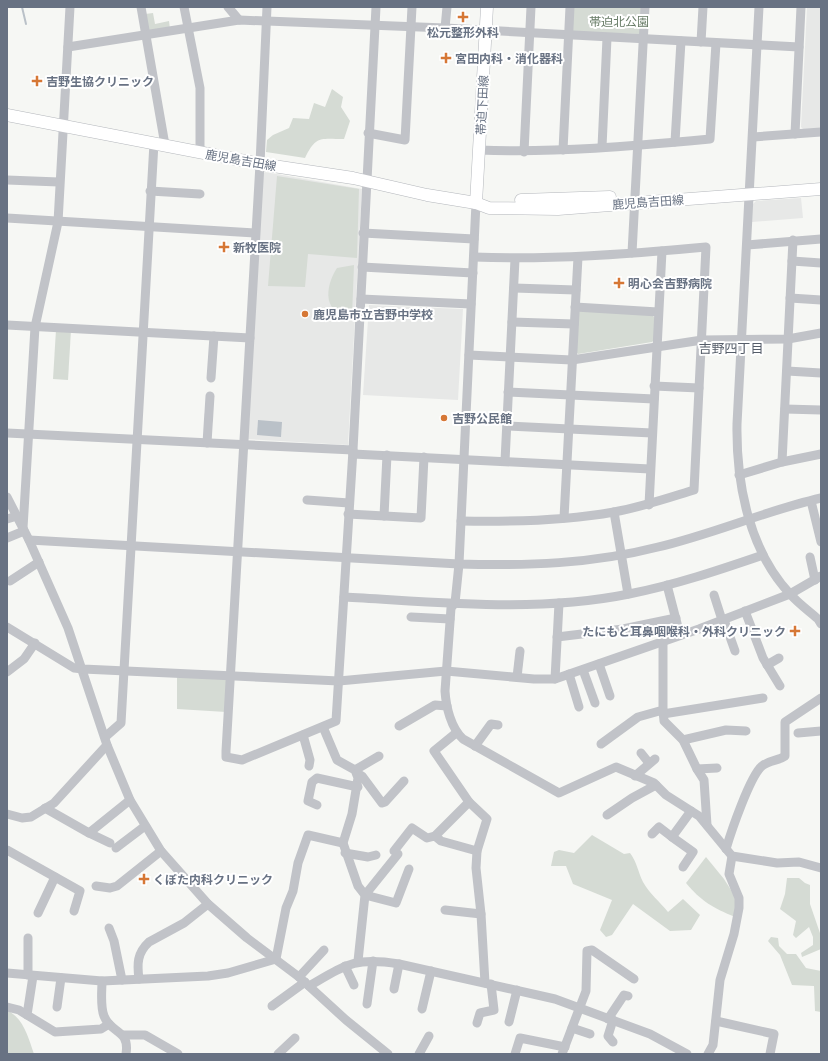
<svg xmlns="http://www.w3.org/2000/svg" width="828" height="1061" viewBox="0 0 828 1061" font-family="Mulish,'Noto Sans JP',sans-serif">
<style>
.built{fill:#e7e8e7}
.green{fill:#d5dbd4}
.water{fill:#bac1c8}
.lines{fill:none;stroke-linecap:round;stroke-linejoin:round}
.stream{stroke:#bac1c8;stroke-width:2}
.major-casing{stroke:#b4b7bc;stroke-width:13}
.minor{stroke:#c1c3c8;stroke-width:9}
.major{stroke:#fff;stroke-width:12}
.poi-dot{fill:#d67735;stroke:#fff;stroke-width:1.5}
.labels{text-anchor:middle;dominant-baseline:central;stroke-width:4;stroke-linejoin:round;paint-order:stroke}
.park-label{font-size:12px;fill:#677b66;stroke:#fff}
.poi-label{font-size:12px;font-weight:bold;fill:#687283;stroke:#fff;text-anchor:start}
.street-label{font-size:12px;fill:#687283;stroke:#fff}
.neighbourhood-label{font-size:13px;fill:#555d69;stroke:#fff}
</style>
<rect width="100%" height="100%" fill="#f6f7f4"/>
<g class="built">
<path d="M807 7H821V128L804 130 801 127Z"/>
<path d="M265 172 362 189 348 445 247 439 262 174Z"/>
<path d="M801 198 803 218 752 222V205L756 201Z"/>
<path d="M369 305 463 309 458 400 363 395Z"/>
</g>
<g class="green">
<path d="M573 7H641L640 34 574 32 572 30Z"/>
<path d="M153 13 155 24 169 21 170 29 148 33 145 14Z"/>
<path d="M332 89 343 97 341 107 350 121 344 139C321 139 316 135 305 158L266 152 267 140 273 135 289 128 293 118 309 119 314 103 325 107Z"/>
<path d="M277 176 359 189 357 258 308 254 305 287 268 286Z"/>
<path d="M354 265 352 316C323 315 324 288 337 268Z"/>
<path d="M578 311 651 314 655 318 654 340 652 342 578 354 576 351Z"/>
<path d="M56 330H71L68 380 53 379Z"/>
<path d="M177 677 227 679 226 712 177 709Z"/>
<path d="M592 835 624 854 630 853C637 862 638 872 643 882 649 893 660 902 668 912L683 899 700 915 691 930 670 931 633 904 612 935 606 937 600 930 612 900 573 884 566 866H551L554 852 559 850 574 853Z"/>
<path d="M706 857 724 879 736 898 735 917C713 908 701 901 686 883Z"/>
<path d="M787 878H799L805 883 810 885V904L821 936V949L802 957 801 953 813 945V937L809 927 796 938 793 935 796 921 780 909 785 894Z"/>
<path d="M771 937 778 938 779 946 787 954H796L806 968 821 971V1012L815 1011 814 986 792 985 780 955 768 941Z"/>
<path d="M7 1010C24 1019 28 1037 34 1054H7Z"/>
</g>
<path class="water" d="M258 420 282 422 281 437 257 435Z"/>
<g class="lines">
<path class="stream" d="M22 7 26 24"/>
<defs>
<g id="major">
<path d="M7 115 260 164 353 178 427 195 476 203 489 208 558 209 821 189"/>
<path d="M521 200 610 197"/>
<path d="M476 203 487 7"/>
</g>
</defs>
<use href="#major" class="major-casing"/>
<g class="minor">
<path d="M141 7 165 145"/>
<path d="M184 7 200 88V153"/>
<path d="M228 7 239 20"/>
<path d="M267 7 260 164 226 751V757L242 760 336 721 353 450 376 7"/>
<path d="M759 7 737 424C736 483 749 551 791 595 799 604 809 611 818 619L821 624"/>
<path d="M445 28 447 7"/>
<path d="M701 42 703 7"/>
<path d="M68 47 239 20 445 28 799 47"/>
<path d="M368 133 405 140 412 7"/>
<path d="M795 134 801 7"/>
<path d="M753 137 821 132"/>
<path d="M675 142 681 41"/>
<path d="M602 147 607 38"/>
<path d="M479 150C556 153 634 146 710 139L716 43"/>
<path d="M563 150 570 7"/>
<path d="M524 152 531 7"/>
<path d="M7 180 59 182"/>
<path d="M150 191 200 194"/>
<path d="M476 203 459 564 455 603 451 608 445 691C446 707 451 728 463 739L559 793 616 767 654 783 666 795 699 816 732 856 777 863 799 862 821 868"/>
<path d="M7 218 255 233"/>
<path d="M363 233 474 239"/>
<path d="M747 245 821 239"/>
<path d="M632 253 645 7"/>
<path d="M792 261 821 263"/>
<path d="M362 267 473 273"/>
<path d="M514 288 576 290"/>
<path d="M790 298 821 300"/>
<path d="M361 299 471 304"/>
<path d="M575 307 658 312"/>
<path d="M512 322 574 324"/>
<path d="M7 325 250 338"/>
<path d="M469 355 572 360 702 340 788 339 821 333"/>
<path d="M787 371 821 373"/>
<path d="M211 378 214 336"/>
<path d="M654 386 699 388"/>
<path d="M508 392 654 399"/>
<path d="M785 409 821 410"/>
<path d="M507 426 652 433"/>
<path d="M7 433 353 450"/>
<path d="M207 443 210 396"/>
<path d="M353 454 650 469"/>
<path d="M505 461 515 259"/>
<path d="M782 462 793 240"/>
<path d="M739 475 782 462 821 454"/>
<path d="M7 497 29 540 68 628 107 745 130 800 161 851 208 904 247 938 299 977 346 1020 388 1054"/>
<path d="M307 500 349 503"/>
<path d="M811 501 821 542"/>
<path d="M649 505 662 251"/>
<path d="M614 512 628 594"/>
<path d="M348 514 421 518 424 457"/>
<path d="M384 516 387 455"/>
<path d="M564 518 578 257"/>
<path d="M7 519 17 516"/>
<path d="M461 521C512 522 564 521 614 512 642 507 668 498 694 490L706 247C629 254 552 260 474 257"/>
<path d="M23 528 35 327 58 222 70 7"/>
<path d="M7 538 24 531"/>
<path d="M29 540 459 564C526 566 592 564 658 547 713 534 765 511 821 498"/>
<path d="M810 557 815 580"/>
<path d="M10 581 39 562"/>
<path d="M667 585 680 635"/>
<path d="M714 595 722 620"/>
<path d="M344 597C438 602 535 613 629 594 675 585 719 570 763 555"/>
<path d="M745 611 763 658 780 686"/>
<path d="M411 617 450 619"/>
<path d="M724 620 735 651"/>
<path d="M7 627 74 668 83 669 339 681 446 671 534 679H555L699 629 790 594 821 576"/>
<path d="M557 637 623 629 676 618"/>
<path d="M599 664 610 696"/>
<path d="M767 665 779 658"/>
<path d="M583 670 595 703"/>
<path d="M7 672 24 659 35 643"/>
<path d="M569 674 579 707"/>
<path d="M517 677 520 651"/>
<path d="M555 679 559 603"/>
<path d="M663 710 664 721 683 740 697 769 704 780 707 825"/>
<path d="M663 714 763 698"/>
<path d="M399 726 435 705 447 706"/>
<path d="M323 727 337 760 355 770 358 778 352 814 343 843 358 886 365 895 358 961"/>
<path d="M456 733 434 751 469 802 487 819 477 851 476 868 481 914 485 983"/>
<path d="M798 733 821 731"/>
<path d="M303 735 310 760 309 766"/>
<path d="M105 737 121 723 154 143"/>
<path d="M683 740 726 730 746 731"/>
<path d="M601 744 638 717 663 710V642"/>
<path d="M475 746 491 724 498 725"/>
<path d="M641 753 649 763"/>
<path d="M697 769 717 768"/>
<path d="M355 770 379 756"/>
<path d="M357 773 362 776 382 803 385 802 404 781"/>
<path d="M635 776 655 759"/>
<path d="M317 805 308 801 312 782 317 778 358 787"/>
<path d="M45 808 89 833 130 800"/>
<path d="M7 814 22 818 31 817 54 803 107 745"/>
<path d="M607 815 632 798 656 785"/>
<path d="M89 833 110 843"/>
<path d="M652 834 659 827 672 837 691 811"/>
<path d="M435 836 469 802"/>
<path d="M672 837 693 852 683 867"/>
<path d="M116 848 145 826"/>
<path d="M726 849C731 832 750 776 762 766 770 760 778 761 785 756V722L821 698"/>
<path d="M7 850 80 891 74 911"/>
<path d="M345 853 368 857 376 855"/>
<path d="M409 869 396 903 365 895 398 854 394 851 412 828 427 838 435 836 441 841 477 851"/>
<path d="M96 886 110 888 117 886 161 851"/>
<path d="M445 910 481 914"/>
<path d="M38 913 55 877"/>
<path d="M109 928 114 941 122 980"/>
<path d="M28 938V975"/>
<path d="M345 966 354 985"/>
<path d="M7 973 102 981 208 976 228 973 276 959 286 908 293 891 298 863 308 835 343 843"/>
<path d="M33 976 27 1015 55 1032 101 1029 109 1024"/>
<path d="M299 977 324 950"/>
<path d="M139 979C137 964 137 953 149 942L184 923 208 904"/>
<path d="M102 981C102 991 100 1006 104 1016 111 1034 130 1029 126 1054"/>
<path d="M309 986C347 964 355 957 399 964L555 999 650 1034 687 1054"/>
<path d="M394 989 399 964"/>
<path d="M367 1004 373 961"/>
<path d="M272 1006 305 982"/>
<path d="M7 1007 19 1010 27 1015"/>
<path d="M57 1007 61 978"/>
<path d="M422 1009 431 971"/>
<path d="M608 1019 624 995 628 996"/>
<path d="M716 1021 774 1034 770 1054"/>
<path d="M509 1022 517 990"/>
<path d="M477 1023 480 1013 494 1010 491 984"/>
<path d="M572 1028 590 1034"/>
<path d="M123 1035H145L178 1054"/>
<path d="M613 1042 608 1036 613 1020"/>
<path d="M278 1054 295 1038"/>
<path d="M419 1054 429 1036"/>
<path d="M515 1054 520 1038 565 1047"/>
<path d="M562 1054 586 991 587 951 592 950 634 979"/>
<path d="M708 1054 713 1045 720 980 734 934 739 908V898L729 874 732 856"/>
</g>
<use href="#major" class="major"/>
</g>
<g class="poi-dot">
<path d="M461 11h4v4h4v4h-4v4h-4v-4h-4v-4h4z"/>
<path d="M444 52h4v4h4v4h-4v4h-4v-4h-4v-4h4z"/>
<path d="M35 75h4v4h4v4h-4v4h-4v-4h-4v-4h4z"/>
<path d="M222 241h4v4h4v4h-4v4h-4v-4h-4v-4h4z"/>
<path d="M617 277h4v4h4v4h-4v4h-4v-4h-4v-4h4z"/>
<circle cx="305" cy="314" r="4"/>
<circle cx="444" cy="418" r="4"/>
<path d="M793 625h4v4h4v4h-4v4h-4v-4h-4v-4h4z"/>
<path d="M142 873h4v4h4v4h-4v4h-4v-4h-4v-4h4z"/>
</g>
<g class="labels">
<g class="park-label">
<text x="619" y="21">帯迫北公園</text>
</g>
<g class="poi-label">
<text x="463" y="32" text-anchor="middle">松元整形外科</text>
<text x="455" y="58">宮田内科・消化器科</text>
<text x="46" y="81">吉野生協クリニック</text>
<text x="233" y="247">新牧医院</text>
<text x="628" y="283">明心会吉野病院</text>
<text x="313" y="314">鹿児島市立吉野中学校</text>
<text x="452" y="418">吉野公民館</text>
<text x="786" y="631" text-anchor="end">たにもと耳鼻咽喉科・外科クリニック</text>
<text x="153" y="879">くぼた内科クリニック</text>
</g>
<g class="street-label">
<text transform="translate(482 105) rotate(-87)">帯迫下田線</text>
<text transform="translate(241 160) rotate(10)">鹿児島吉田線</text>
<text transform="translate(648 202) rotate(-4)">鹿児島吉田線</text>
</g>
<g class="neighbourhood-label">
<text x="731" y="348">吉野四丁目</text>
</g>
</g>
<rect width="828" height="1061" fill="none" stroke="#687283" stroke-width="16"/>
</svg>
